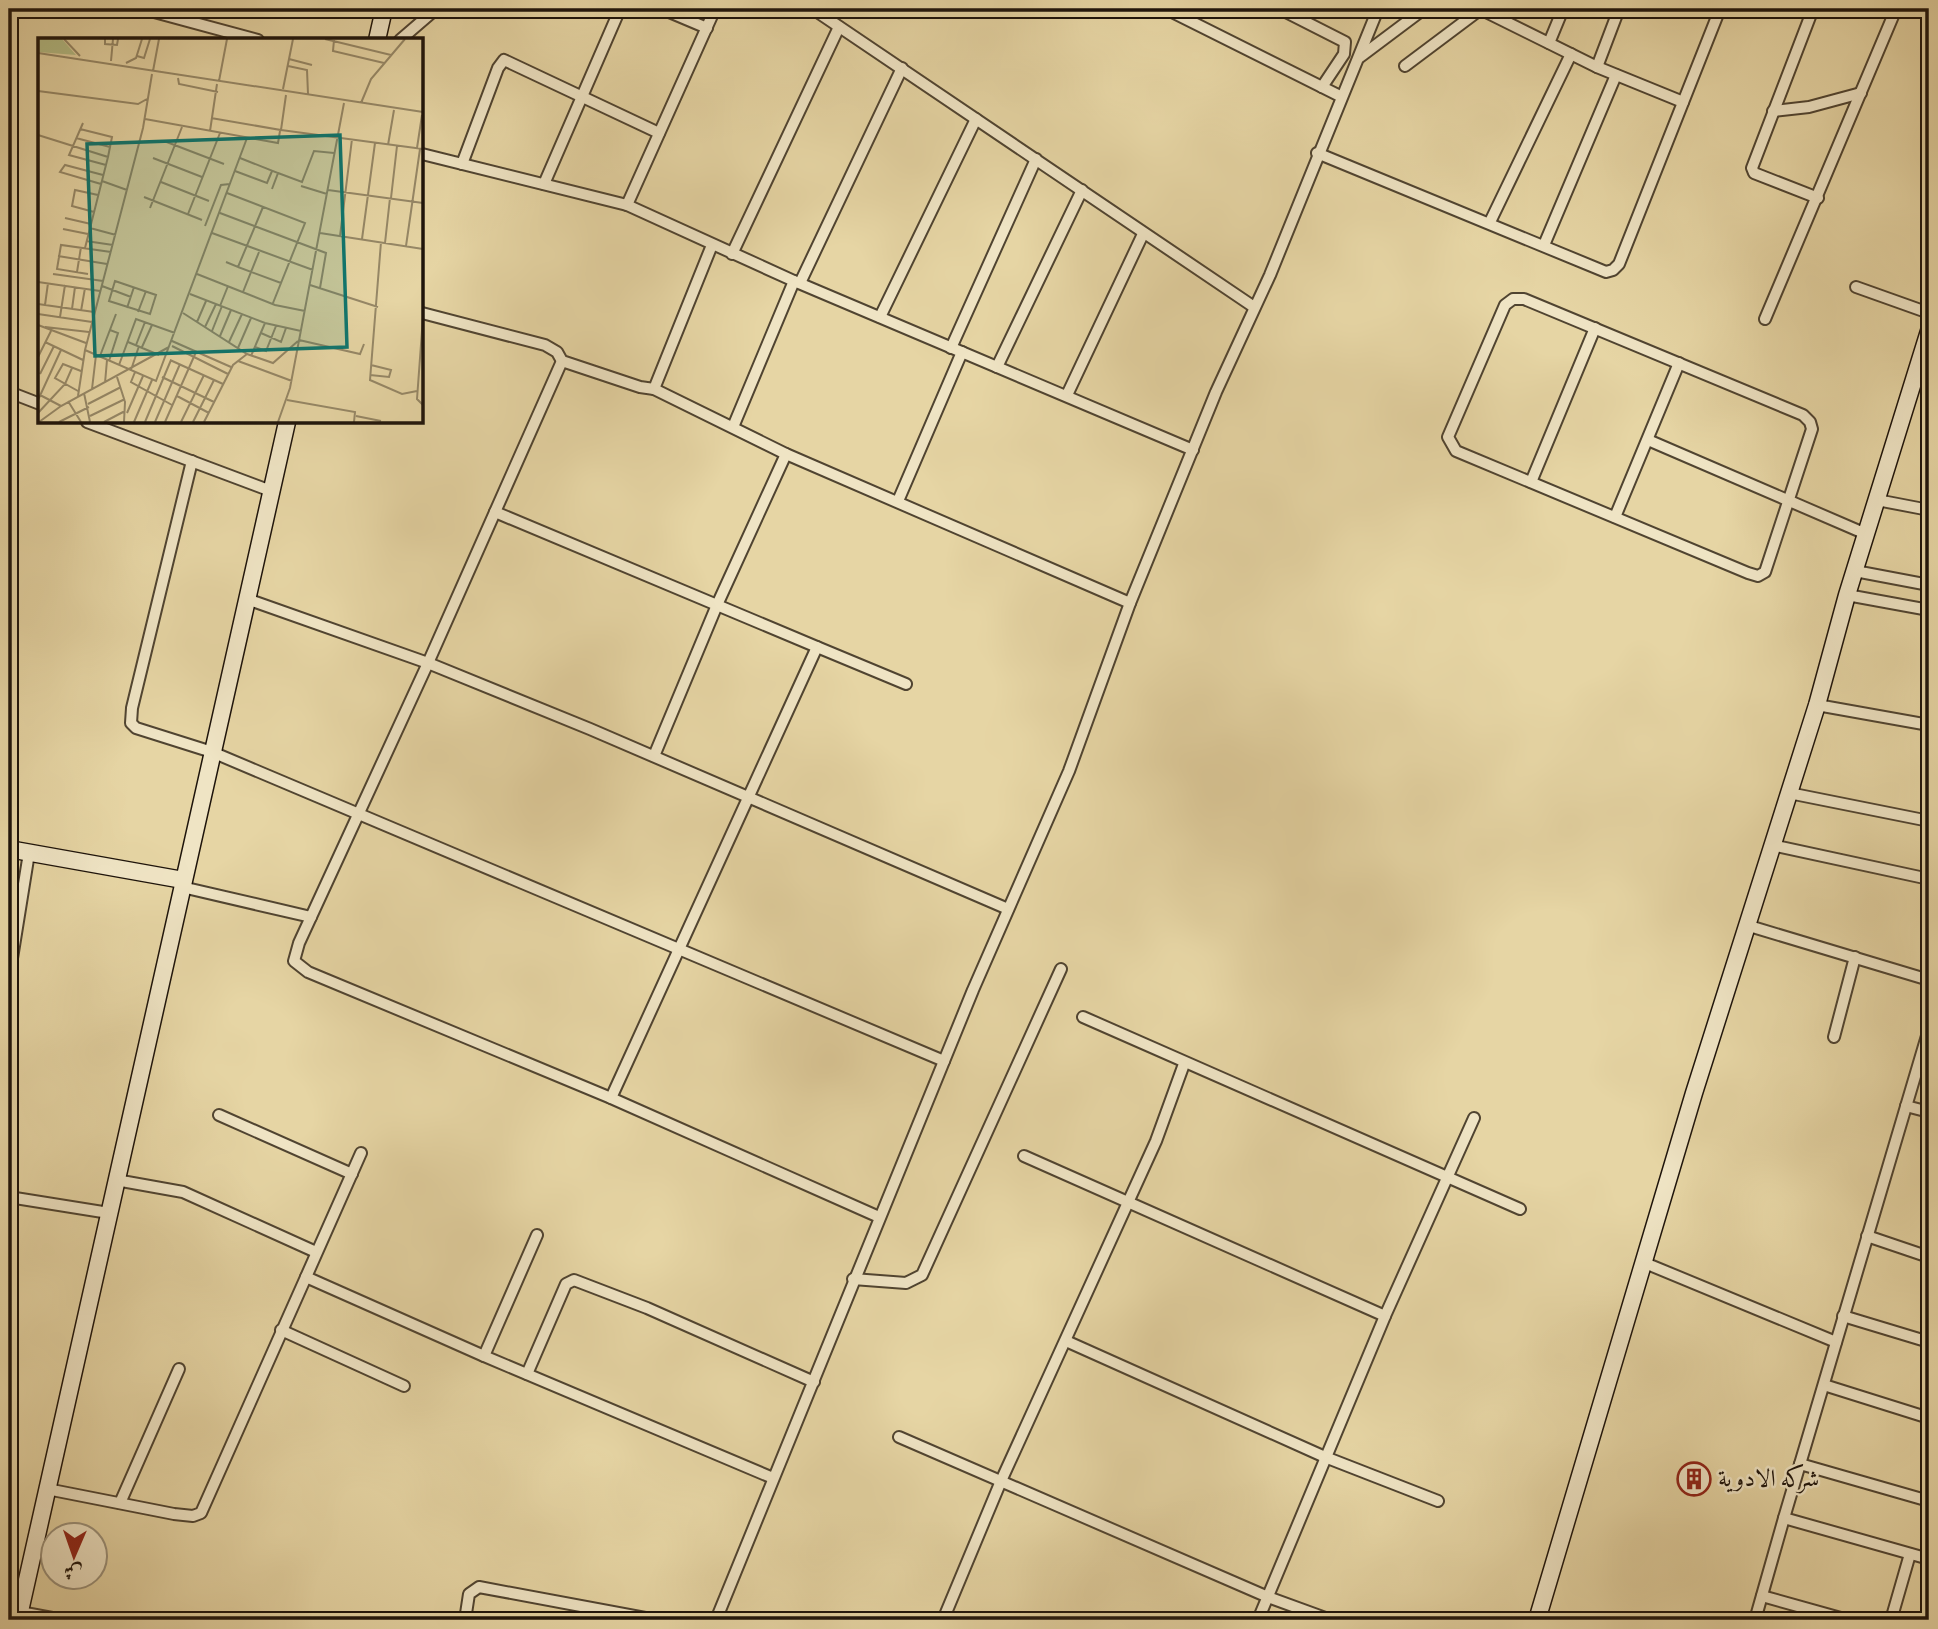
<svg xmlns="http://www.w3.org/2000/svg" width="1938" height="1629" viewBox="0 0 1938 1629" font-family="'Libre Bodoni',Amiri,serif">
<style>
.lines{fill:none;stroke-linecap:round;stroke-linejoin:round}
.street-casing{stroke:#504431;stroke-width:14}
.secondary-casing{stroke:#1e140b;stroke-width:19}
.street{stroke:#efe4c4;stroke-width:10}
.secondary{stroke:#efe4c4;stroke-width:16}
.labels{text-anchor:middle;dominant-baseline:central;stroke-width:5;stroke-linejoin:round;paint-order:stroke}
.poi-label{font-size:24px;fill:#1e140b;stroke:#efe4c4;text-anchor:start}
.inset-road{fill:none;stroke:#968867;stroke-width:2}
.view{fill:#0f766e;fill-opacity:0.15;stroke:#0f766e;stroke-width:3.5}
.inset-edge{fill:none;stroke:#1e140b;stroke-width:3.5}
</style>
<rect width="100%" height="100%" fill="#e6d5a4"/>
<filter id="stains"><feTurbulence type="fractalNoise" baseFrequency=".00286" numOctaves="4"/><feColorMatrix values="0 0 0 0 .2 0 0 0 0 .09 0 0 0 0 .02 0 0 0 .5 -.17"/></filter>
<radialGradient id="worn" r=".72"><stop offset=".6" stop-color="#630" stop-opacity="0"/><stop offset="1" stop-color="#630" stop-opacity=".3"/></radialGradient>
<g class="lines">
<defs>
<g id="street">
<path d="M143 9 258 40"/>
<path d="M662 9 707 28"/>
<path d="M813 9 1254 307"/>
<path d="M1166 9 1340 96"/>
<path d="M1280 9 1345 42 1344 54 1322 87"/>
<path d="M1480 9 1597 67 1683 102"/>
<path d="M1813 9 1752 168 1754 173 1818 198"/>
<path d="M1925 9 1929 11"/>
<path d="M400 40 436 9"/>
<path d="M1549 43 1563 9"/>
<path d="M1360 57 1424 9"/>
<path d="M1405 66 1481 9"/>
<path d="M1597 67 1619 9"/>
<path d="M1773 111 1809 107 1861 93"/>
<path d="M1317 153 1606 272 1613 270 1619 264 1720 9"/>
<path d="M422 154 627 205 794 281 1193 450"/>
<path d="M462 164 498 68 504 60 659 133"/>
<path d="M544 184 620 9"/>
<path d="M627 205 715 9"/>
<path d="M1490 222 1571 54"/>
<path d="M1544 245 1616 75"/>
<path d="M732 254 839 27"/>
<path d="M800 283 902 68"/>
<path d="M1856 287 1929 313"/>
<path d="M1513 299H1524L1803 415 1810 422 1812 429 1765 572 1758 576 1748 573 1456 451 1448 437 1505 305Z"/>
<path d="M422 313 545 345 557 352 562 361 640 387 654 389 786 454 1130 603"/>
<path d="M880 317 976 119"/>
<path d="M1765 319 1896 9"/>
<path d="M951 348 1036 159"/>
<path d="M562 361 428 663 299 943 294 961 308 972 611 1098 879 1217"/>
<path d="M997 367 1082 190"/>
<path d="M654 389 712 245"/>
<path d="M9 392 40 404"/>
<path d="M1067 395 1143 234"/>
<path d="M87 422 271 491"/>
<path d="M733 427 794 281"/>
<path d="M1648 440 1866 534"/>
<path d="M192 461 132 708 131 723 136 728 212 752 944 1061"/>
<path d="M1531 482 1595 328"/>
<path d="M1877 500 1929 510"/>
<path d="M898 501 962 352"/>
<path d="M495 512 817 647"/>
<path d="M1615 517 1679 363"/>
<path d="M1855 571 1929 585"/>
<path d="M1847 595 1929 610"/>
<path d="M247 599 428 663 590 729 1008 909"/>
<path d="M1817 705 1929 725"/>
<path d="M654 756 717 605 786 454"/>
<path d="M1789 793 1929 821"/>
<path d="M1772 845 1929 879"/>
<path d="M182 887 311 917"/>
<path d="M1746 925 1929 980"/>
<path d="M9 977 29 853"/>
<path d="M1083 1017 1520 1209"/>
<path d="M1929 1029 1784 1518 1929 1559"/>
<path d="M1834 1037 1855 957"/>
<path d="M611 1098 817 647 906 684"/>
<path d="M1906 1106 1929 1112"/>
<path d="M219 1115 352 1174"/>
<path d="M1024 1156 1385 1316"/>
<path d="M116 1180 183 1192 316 1252"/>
<path d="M9 1197 109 1213"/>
<path d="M537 1235 484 1356 773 1478"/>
<path d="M1867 1236 1929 1257"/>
<path d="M1645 1263 1836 1342"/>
<path d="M306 1277 361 1153"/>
<path d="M853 1279 906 1283 922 1275 1061 969"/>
<path d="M1843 1316 1929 1342"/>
<path d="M281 1330 404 1386"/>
<path d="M1066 1341 1325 1457 1438 1501"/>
<path d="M527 1374 566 1284 574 1280 647 1308 814 1382"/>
<path d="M1824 1385 1929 1418"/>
<path d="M899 1437 1268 1597 1331 1620"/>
<path d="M1800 1464 1929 1501"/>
<path d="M47 1489 174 1514 193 1516 201 1513 306 1277 484 1356"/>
<path d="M120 1503 179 1369"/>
<path d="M1762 1596 1848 1620"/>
<path d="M20 1612 63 1620"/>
<path d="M465 1620 469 1594 479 1587 656 1620"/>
<path d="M716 1620 973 990 1069 771 1130 603 1216 392 1270 275 1378 9"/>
<path d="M943 1620 1001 1481 1156 1141 1184 1064"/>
<path d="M1258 1620 1385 1316 1474 1118"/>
<path d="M1755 1620 1784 1518"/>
<path d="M1891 1620 1910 1554"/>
</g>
<g id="secondary">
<path d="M377 40 384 9"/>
<path d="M9 849 183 880"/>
<path d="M18 1620 287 422"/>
<path d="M1537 1620 1694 1093 1817 705 1847 595 1929 331"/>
</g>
</defs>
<use href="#street" class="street-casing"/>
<use href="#secondary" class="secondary-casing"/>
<use href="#street" class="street"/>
<use href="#secondary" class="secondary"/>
</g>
<defs>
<symbol id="building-ring" viewBox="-11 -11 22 22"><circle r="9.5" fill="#efe4c4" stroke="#8f2418" stroke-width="1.5"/><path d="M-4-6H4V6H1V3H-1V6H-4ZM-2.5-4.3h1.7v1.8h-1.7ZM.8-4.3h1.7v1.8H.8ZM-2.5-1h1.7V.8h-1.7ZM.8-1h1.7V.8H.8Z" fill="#8f2418"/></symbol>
</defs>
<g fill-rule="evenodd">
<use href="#building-ring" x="1675" y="1460" width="38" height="38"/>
</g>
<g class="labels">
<g class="poi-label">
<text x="1718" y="1479">شركه الادوية</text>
</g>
</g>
<g transform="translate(38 38)">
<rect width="385" height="385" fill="#e6d5a4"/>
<path d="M0 1H24L38 17 0 14Z" fill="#b4bd86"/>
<path class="inset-road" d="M26 1 42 18M67 1V6L79 7 80 1M287 1 353 17M296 2 295 13 346 25M0 15 385 74M99 18 106 20 112 1M251 21 274 27M73 23 75 1M88 25 98 20 104 1M250 28 269 32 270 56M115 33 121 1M140 40 141 46 180 54M181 43 189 1M245 51 255 1M0 53 100 66 109 61M323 65 333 41 367 1M173 80 243 92 248 57M107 81 240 105 242 93M45 85 31 117 68 127M42 91 74 99 70 119M243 92 385 111M172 93 179 46M0 97 70 119 47 210M38 100 72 109M126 103 186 126M350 107 356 72M379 110 384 77M115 120 164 139M202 120 240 135 234 151M197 133 229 145 234 133M240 135 264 144 276 113 296 115M64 143 89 152M123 144 171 163M63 146 22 134 27 127 65 137M263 148 289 156M290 152 385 165M189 155 267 185 235 265M106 159 164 182M353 160 359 108M112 170 144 89M56 174 34 168 37 152 60 157M182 175 288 215 282 250M150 176 182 95M27 180 53 186M167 188 183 147 192 146M52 190 78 197M25 191 50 196M174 195 275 232M282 195 385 211M302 198 314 101M324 201 337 105M48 203 75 207M343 204 332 342 364 356 379 353M347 205 352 160M368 208 382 111M20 218 69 226M188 224 200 229 225 169M200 229 243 245M39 234 43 209M15 236 65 243M50 236 19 231 23 207 73 214M159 236 237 267 267 273M77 243 118 257 112 276 71 263ZM0 244 62 253M272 247 340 269M64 248 93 259M205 254 221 214M152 256 227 285 263 293M0 266 56 274M7 267 10 245M182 268 190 248M89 270 96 249M34 271 37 249M43 273 47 250M100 274 108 253M145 275 209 316 235 325 260 303M0 276 54 284M22 279 27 247M385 279 379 361 385 367M159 284 168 263M0 287 48 305M7 289 51 294M167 289 178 266M174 293 184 268M223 295 243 304 248 290M182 298 193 272M261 302 322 316 326 306M134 303 193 329M7 304 45 322M90 304 121 317M191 304 204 276M98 307 107 284M134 308 190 336M104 309 114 287M217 309 228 313 238 288M200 310 213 280M47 312 118 343 209 100M62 318 78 276M213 318 227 285M0 319 13 293M132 322 185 346M71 323 80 295 72 292M200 323 254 343M81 327 98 281 137 295M93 332 101 308M97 334 93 344 134 367M2 336 16 308M332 337 351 339 353 332 333 327M79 339 87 364 86 384M124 339 176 364M67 345 69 322M54 351 58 317M40 353 17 340 25 326 43 333M46 355 52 384M2 357 23 368M40 358 47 312 105 90 114 36M139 358 171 375M0 362 23 312M249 362 317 374 316 384M30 363 43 384M50 366 83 349M0 375 27 346 34 330M89 375 105 338M52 378 87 361M318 378 343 383M1 384 23 368 131 309M21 384 51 369M66 384 87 373M96 384 114 342M107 384 133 322M117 384 142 326M127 384 158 314M143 384 166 337M155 384 176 342M166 384 195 327 209 316M240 384 252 350 306 65"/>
<path class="view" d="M302 97 309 309 57 318 49 106Z"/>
<rect width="385" height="385" class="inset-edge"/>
</g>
<rect width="1938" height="1629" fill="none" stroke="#e6d5a4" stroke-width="35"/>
<rect x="10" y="10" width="1917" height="1608" fill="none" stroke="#1e140b" stroke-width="3.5"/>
<rect x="18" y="18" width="1903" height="1594" fill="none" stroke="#1e140b" stroke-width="2"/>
<g transform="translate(74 1556) rotate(182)"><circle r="33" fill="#efe4c4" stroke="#9b917a" stroke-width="2"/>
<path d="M0-5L12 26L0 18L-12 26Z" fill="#8f2418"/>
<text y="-10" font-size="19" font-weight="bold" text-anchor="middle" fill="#1e140b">ش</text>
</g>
<rect width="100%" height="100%" filter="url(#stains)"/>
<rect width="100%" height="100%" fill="url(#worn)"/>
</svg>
